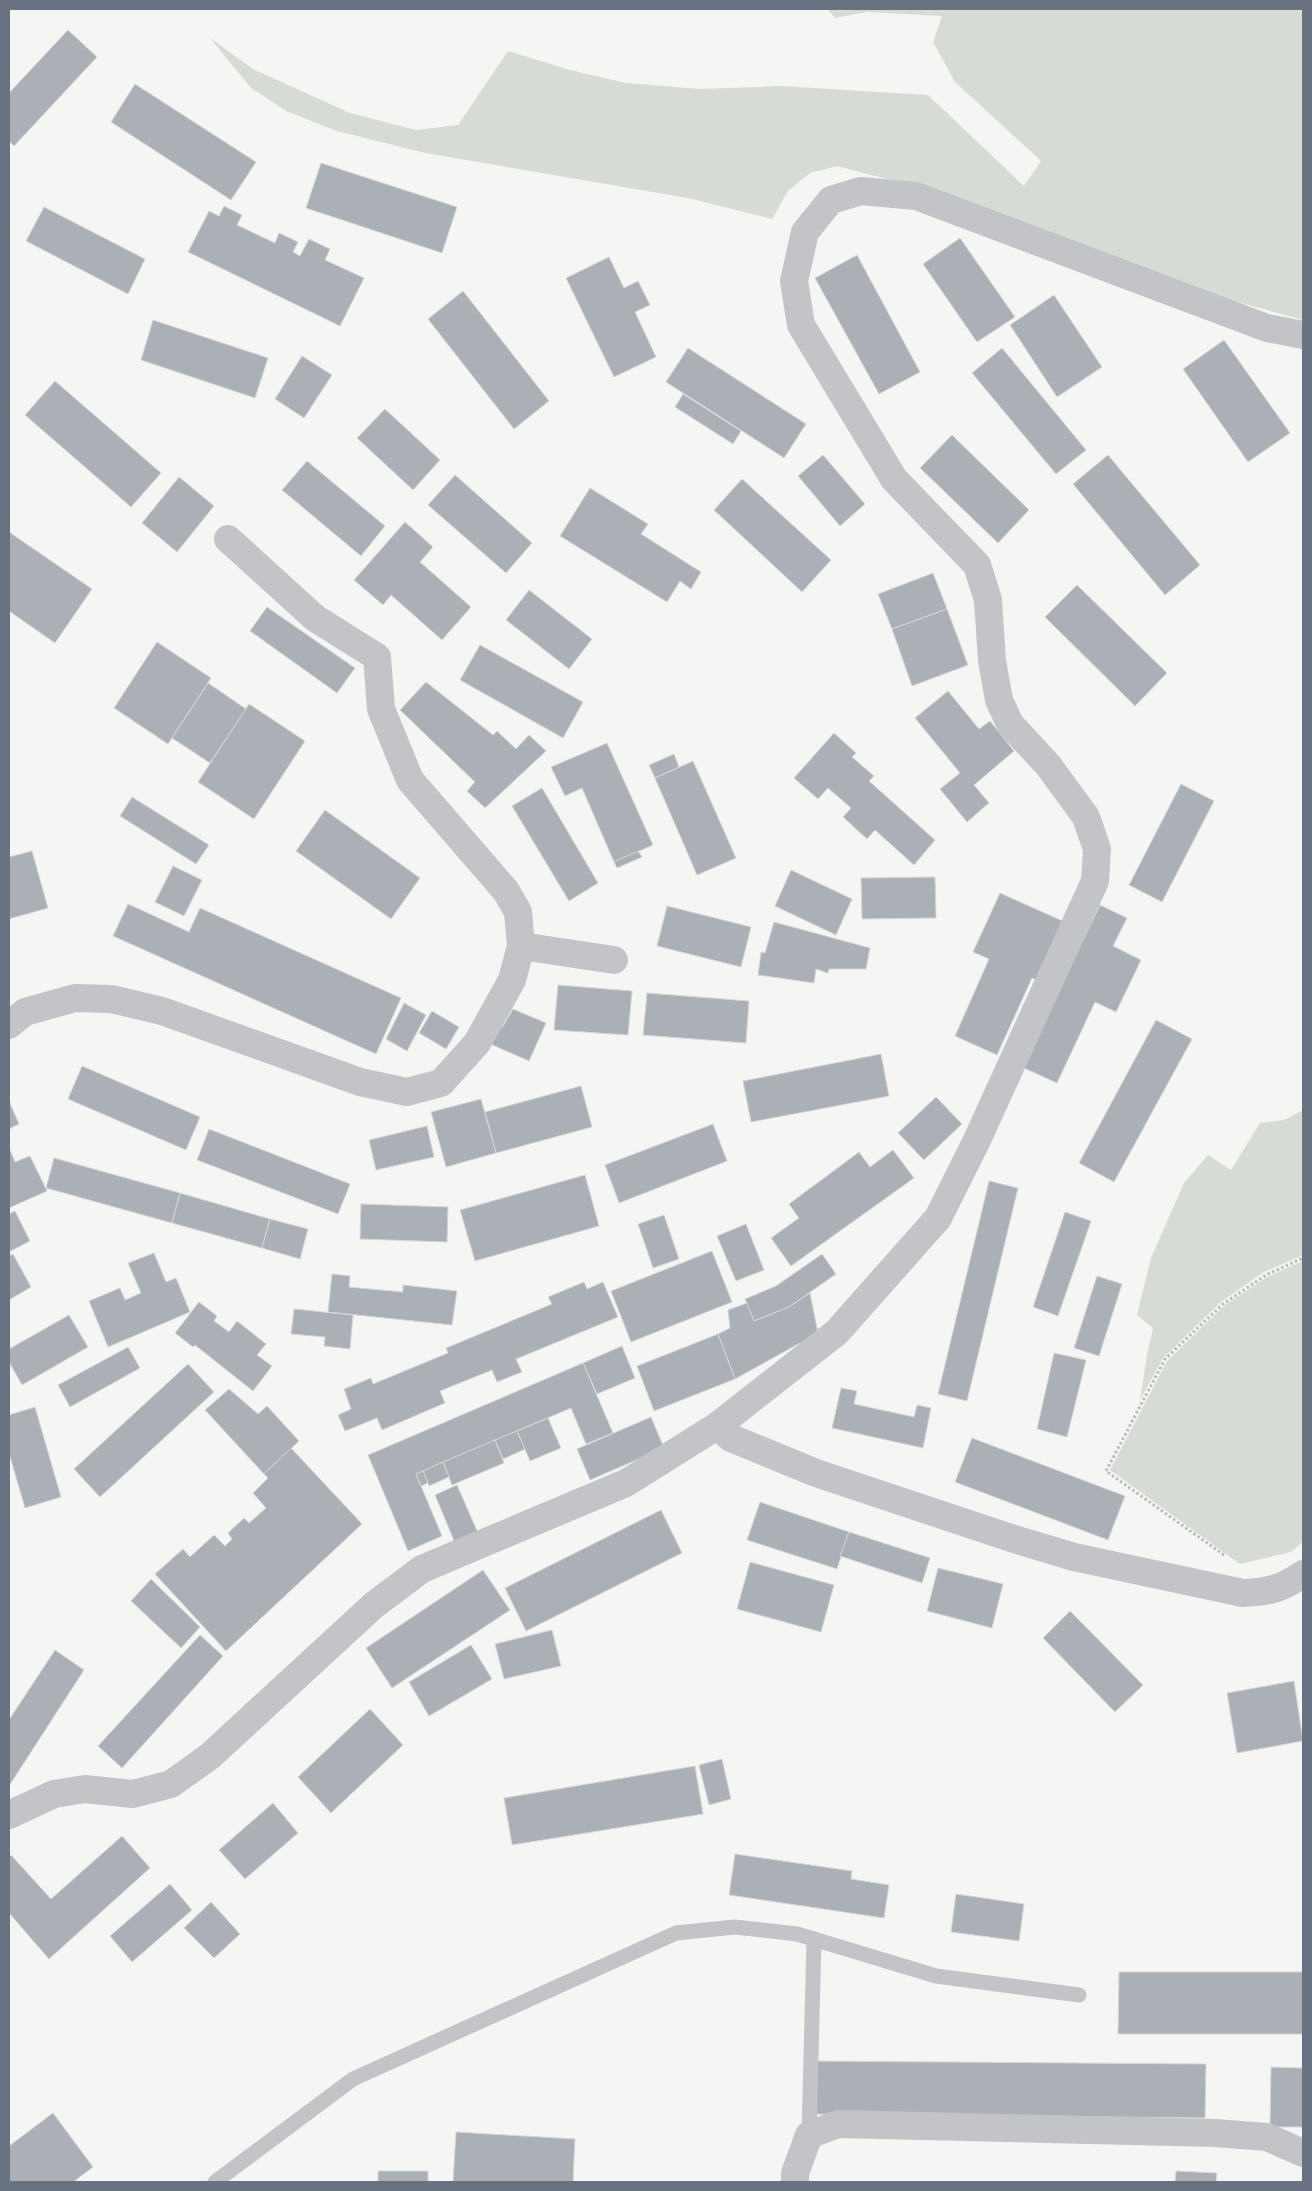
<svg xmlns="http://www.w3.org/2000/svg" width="1312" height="2191" viewBox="0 0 1312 2191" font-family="Lato,sans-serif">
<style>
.green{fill:#d6dcd5}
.building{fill:#abafb6;stroke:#d7d7d5}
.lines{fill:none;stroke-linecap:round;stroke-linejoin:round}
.path{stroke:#b9bbbe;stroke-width:3;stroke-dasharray:2.5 2.5;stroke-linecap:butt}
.service{stroke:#c2c4c8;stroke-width:15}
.minor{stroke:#c2c4c8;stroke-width:28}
</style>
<rect width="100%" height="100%" fill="#f5f6f3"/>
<g class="green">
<path d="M827 9H1303V320L1234 301 1106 258 913 186 837 166 810 173 788 191 772 219 688 198 425 153 337 131 288 112 251 88 210 38 253 69 350 113 416 130 458 125 508 51 570 70 626 83 700 89 781 86 928 95 1024 186 1041 161 955 82 933 42 942 16 867 12 835 18Z"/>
<path d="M1303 1110V1255L1264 1272 1221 1302 1163 1358 1140 1400 1147 1355 1153 1328 1137 1315 1151 1258 1184 1183 1208 1155 1231 1170 1260 1123 1284 1120Z"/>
<path d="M1303 1261V1542L1291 1552 1240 1564 1110 1470 1167 1361 1225 1305 1267 1277Z"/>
</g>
<g class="building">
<path d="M68 30 97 57 14 146 9 141V93Z"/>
<path d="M135 84 256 162 231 200 111 122Z"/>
<path d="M321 163 457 207 442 253 306 208Z"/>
<path d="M224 206 242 215 237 225 275 243 279 233 298 242 293 252 300 256 309 239 330 249 325 260 364 278 340 326 188 252 209 211 219 216Z"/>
<path d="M44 207 145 259 128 294 26 241Z"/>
<path d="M960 238 1015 317 977 342 923 264Z"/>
<path d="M857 255 920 372 879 394 815 278Z"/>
<path d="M609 257 624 288 638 281 650 305 635 312 656 357 614 377 566 278Z"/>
<path d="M463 291 549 401 514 429 428 319Z"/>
<path d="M1054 295 1102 367 1057 397 1010 325Z"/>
<path d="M153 320 268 358 255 398 141 360Z"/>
<path d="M1224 340 1290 433 1248 462 1183 369Z"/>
<path d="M688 348 806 424 784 458 666 382Z"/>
<path d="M1002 348 1086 450 1056 474 972 373Z"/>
<path d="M302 356 332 375 304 418 275 399Z"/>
<path d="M55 381 161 473 131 507 25 415Z"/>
<path d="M683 394 741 431 733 444 675 407Z"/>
<path d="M385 409 440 460 413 490 357 438Z"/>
<path d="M952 435 1029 510 998 543 920 468Z"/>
<path d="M823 455 865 504 840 526 798 476Z"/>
<path d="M1108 455 1200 565 1165 595 1073 484Z"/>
<path d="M307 461 385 526 361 556 282 490Z"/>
<path d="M455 475 532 543 506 573 428 505Z"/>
<path d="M179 477 214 506 177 552 142 523Z"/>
<path d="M742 479 831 560 802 592 714 510Z"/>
<path d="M590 488 648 524 641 534 701 572 691 589 680 581 667 602 560 536Z"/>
<path d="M405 522 433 547 420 562 471 607 442 640 391 595 383 605 354 580Z"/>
<path d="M9 532 92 589 55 643 9 611Z"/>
<path d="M933 573 947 609 892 629 878 594Z"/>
<path d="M1077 585 1167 673 1135 706 1045 617Z"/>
<path d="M529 590 592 639 569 669 506 620Z"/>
<path d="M267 607 355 668 337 693 250 631Z"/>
<path d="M947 609 968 665 912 686 892 629Z"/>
<path d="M157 642 211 678 168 744 114 708Z"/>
<path d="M480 645 583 702 563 738 460 680Z"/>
<path d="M426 682 493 735 497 731 516 749 529 735 546 751 485 808 467 791 475 782 400 710Z"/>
<path d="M208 683 246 709 210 763 172 738Z"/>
<path d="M948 691 979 729 990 721 1014 751 974 785 989 803 967 822 940 789 960 773 915 718Z"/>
<path d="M249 704 305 741 254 819 198 782Z"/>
<path d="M834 733 856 753 852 757 874 776 869 781 935 840 914 865 875 830 867 839 843 817 851 808 828 788 818 799 794 778Z"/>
<path d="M607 743 653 845 614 862 582 788 565 796 551 767Z"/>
<path d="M674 754 679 767 655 778 649 765Z"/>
<path d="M693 761 736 858 697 875 655 778Z"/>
<path d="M1181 784 1214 801 1162 902 1129 885Z"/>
<path d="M542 788 598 883 569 901 512 806Z"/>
<path d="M132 797 209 845 196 864 120 816Z"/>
<path d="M325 810 420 878 391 919 296 851Z"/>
<path d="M32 851 48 908 9 919V857Z"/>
<path d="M638 851 642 857 617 868 614 862Z"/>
<path d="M173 866 202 880 184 916 155 902Z"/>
<path d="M791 870 852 899 836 935 775 906Z"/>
<path d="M935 877 936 918 862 919 861 878Z"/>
<path d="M1000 893 1067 923 1041 981 1032 978 997 1055 955 1036 989 959 973 952Z"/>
<path d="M128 904 189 932 200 908 401 998 376 1054 113 936Z"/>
<path d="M1100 905 1127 918 1113 946 1141 960 1116 1012 1095 1002 1057 1083 1022 1067Z"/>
<path d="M667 906 751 927 741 967 657 946Z"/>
<path d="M774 922 870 948 866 969H829L828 973 816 969 814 983 758 975 761 952 765 953Z"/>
<path d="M558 985 632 991 628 1035 554 1030Z"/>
<path d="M647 993 749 1001 746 1043 643 1035Z"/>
<path d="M404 1003 426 1015 407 1051 386 1039Z"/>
<path d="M513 1009 546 1023 529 1061 488 1043 503 1026Z"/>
<path d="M432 1011 459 1027 446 1049 419 1033Z"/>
<path d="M1156 1020 1192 1039 1114 1182 1079 1163Z"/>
<path d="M881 1054 889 1096 751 1122 743 1081Z"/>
<path d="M82 1066 200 1117 186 1150 68 1099Z"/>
<path d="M581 1086 592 1127 496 1153 485 1112Z"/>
<path d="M936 1097 962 1124 924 1160 898 1133Z"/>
<path d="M481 1099 496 1153 446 1167 431 1112Z"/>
<path d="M9 1101 19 1124 9 1129Z"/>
<path d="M713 1124 727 1161 619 1203 605 1165Z"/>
<path d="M427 1126 434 1157 376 1170 369 1140Z"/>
<path d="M209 1129 350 1184 338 1214 197 1160Z"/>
<path d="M9 1147 15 1162 30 1156 47 1191 9 1208Z"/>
<path d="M893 1150 914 1178 791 1266 771 1238 799 1218 789 1204 859 1152 870 1167Z"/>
<path d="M54 1158 180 1193 172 1223 46 1188Z"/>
<path d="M585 1175 599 1226 475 1261 460 1210Z"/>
<path d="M989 1181 1018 1188 967 1401 938 1394Z"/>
<path d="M180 1193 270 1219 262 1248 172 1223Z"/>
<path d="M361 1204 448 1207 447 1242 360 1239Z"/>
<path d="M15 1211 30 1241 9 1252V1214Z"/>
<path d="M1065 1212 1091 1221 1058 1316 1033 1307Z"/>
<path d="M664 1215 679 1259 653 1268 638 1224Z"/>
<path d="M270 1219 308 1229 300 1259 262 1248Z"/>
<path d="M746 1224 764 1270 736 1281 717 1236Z"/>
<path d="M712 1251 732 1302 631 1342 611 1291Z"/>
<path d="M154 1253 166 1282 176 1278 190 1312 108 1347 89 1301 120 1288 125 1300 141 1293 128 1263Z"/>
<path d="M13 1254 31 1287 9 1300V1256Z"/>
<path d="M822 1254 836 1274 789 1307 754 1321 745 1299 776 1286Z"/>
<path d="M332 1274 350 1276 349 1287 403 1292V1285L457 1291 452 1325 328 1312Z"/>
<path d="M1097 1276 1122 1284 1099 1356 1074 1348Z"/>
<path d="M584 1282 587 1289 603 1282 618 1317 516 1359 522 1372 497 1382 492 1370 440 1391 445 1403 382 1430 377 1418 345 1431 338 1415 351 1409 344 1389 371 1378 373 1384 448 1353 446 1348 552 1304 548 1297Z"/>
<path d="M810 1293 818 1333 735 1379 718 1334 730 1328 728 1310 747 1303 754 1321 789 1307Z"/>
<path d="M199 1302 217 1316 214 1321 229 1332 237 1321 266 1344 257 1355 272 1366 253 1391 195 1345 193 1347 175 1333Z"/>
<path d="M294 1309 353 1315 350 1349 324 1346 325 1337 291 1334Z"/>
<path d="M69 1315 88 1347 22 1385 9 1362V1349Z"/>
<path d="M718 1334 735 1379 654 1411 637 1366Z"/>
<path d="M622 1346 635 1378 597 1394 583 1363Z"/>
<path d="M128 1347 140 1368 70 1407 58 1385Z"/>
<path d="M1054 1353 1086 1360 1067 1437 1037 1429Z"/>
<path d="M583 1363 613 1433 586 1444 571 1408 416 1474 442 1536 408 1551 368 1455Z"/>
<path d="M188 1364 214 1392 100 1497 74 1469Z"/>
<path d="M841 1388 857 1391 854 1404 914 1417 917 1405 931 1408 923 1448 832 1428Z"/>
<path d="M229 1389 258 1414 267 1406 299 1441 264 1474 205 1410Z"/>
<path d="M35 1407 61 1497 25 1508 9 1453V1415Z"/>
<path d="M651 1417 664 1448 590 1480 577 1449Z"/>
<path d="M548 1418 561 1448 530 1461 517 1431Z"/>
<path d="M517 1431 525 1449 503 1459 495 1440Z"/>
<path d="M972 1438 1125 1496 1108 1540 955 1482Z"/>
<path d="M495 1440 504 1463 452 1485 443 1462Z"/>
<path d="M291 1448 362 1524 226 1651 155 1574 183 1549 190 1557 214 1535 225 1546 232 1539 228 1533 244 1518 249 1523 266 1508 253 1493 268 1478 264 1474Z"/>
<path d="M443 1462 449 1477 429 1486 423 1471Z"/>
<path d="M423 1471 428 1483 421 1486 416 1474Z"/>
<path d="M457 1485 478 1533 455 1543 435 1495Z"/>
<path d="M760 1502 849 1532 837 1569 747 1540Z"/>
<path d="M661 1510 682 1553 526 1631 505 1588Z"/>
<path d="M849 1532 930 1558 922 1583 840 1556Z"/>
<path d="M750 1562 834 1585 821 1632 737 1609Z"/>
<path d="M938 1568 1003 1584 992 1628 927 1611Z"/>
<path d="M483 1570 510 1610 392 1688 366 1648Z"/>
<path d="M151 1579 200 1627 181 1648 131 1601Z"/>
<path d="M1070 1611 1143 1685 1115 1712 1043 1638Z"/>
<path d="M552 1630 561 1666 504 1679 495 1644Z"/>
<path d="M200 1635 223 1656 122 1768 98 1746Z"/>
<path d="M471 1645 492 1679 429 1716 409 1682Z"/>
<path d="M55 1650 84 1670 9 1786V1720Z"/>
<path d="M1294 1681 1303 1741 1237 1753 1227 1693Z"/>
<path d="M370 1709 403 1745 331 1813 298 1777Z"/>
<path d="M722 1759 731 1799 709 1805 699 1765Z"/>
<path d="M695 1766 703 1814 512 1845 504 1798Z"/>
<path d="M273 1803 298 1833 245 1879 219 1850Z"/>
<path d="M122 1836 150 1868 49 1959 9 1913V1857L11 1855 51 1899Z"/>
<path d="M735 1854 852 1871 851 1879 889 1885 884 1918 729 1895Z"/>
<path d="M170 1884 192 1910 132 1962 110 1936Z"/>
<path d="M956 1894 1024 1904 1019 1941 951 1932Z"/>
<path d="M211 1902 240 1934 214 1958 184 1928Z"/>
<path d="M1119 1972H1303V2034H1118Z"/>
<path d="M813 2061 1206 2064 1205 2118 812 2114Z"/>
<path d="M1271 2067 1303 2068V2127H1270Z"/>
<path d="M53 2113 93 2167 73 2182H9V2146Z"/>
<path d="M456 2132 575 2139 573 2182H453Z"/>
<rect x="378" y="2171" width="50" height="11"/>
<path d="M1176 2171 1217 2173 1216 2182H1175Z"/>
</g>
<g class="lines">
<path class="path" d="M1224 1555 1106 1471 1165 1359 1223 1304 1266 1275 1303 1258"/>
<g class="service">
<path d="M809 2135 814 1939"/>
<path d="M215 2182 353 2079 676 1933 735 1927 797 1934 936 1976 1079 1995"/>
</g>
<g class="minor">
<path d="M521 946 614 960"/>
<path d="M9 1025 25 1012 75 998 111 999 162 1011 360 1082 407 1092 441 1083 477 1043 512 980 521 946 518 912 506 891 410 780 381 709 377 657 315 618 228 539"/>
<path d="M717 1426 731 1438 816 1473 1011 1538 1074 1557 1243 1593C1269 1592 1281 1589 1303 1574"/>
<path d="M9 1815 54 1794 85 1789 133 1794 171 1784 210 1756 374 1605 422 1569 626 1483 717 1426 837 1332 938 1218 977 1140 1095 881 1097 849 1086 817 1048 765 1010 724 999 700 992 661 988 600 977 565 894 479 801 325 794 281 805 232 831 200 861 191 916 196 1267 328 1303 335"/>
<path d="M795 2182V2173L809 2135 838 2124 1215 2133 1267 2137 1303 2153"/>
</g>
</g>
<rect width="1312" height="2191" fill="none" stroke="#687281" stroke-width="20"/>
</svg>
